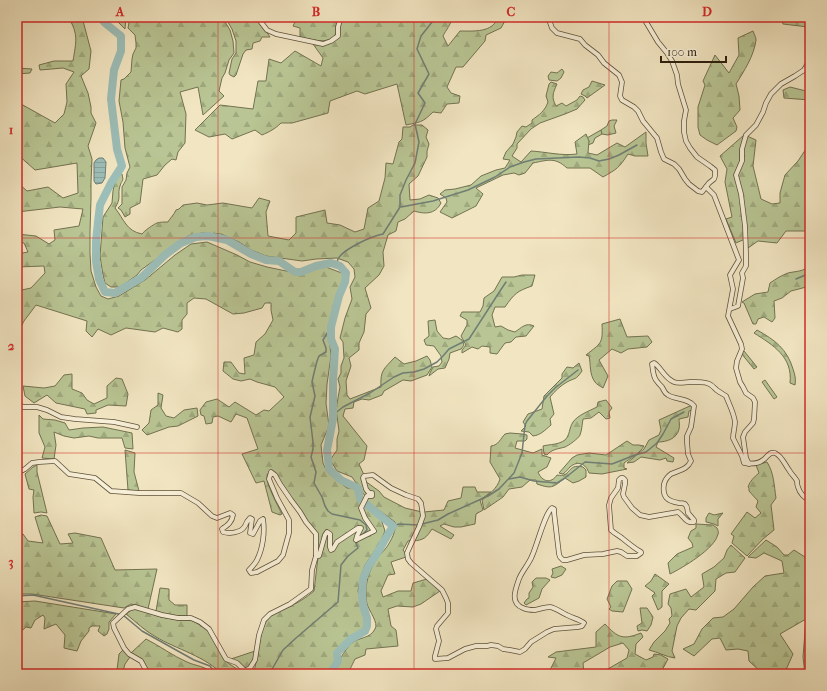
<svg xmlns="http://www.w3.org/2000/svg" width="827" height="691" viewBox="0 0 827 691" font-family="'IM FELL French Canon',serif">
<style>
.green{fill:#b9c594;stroke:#737251}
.forest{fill:url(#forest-firs);stroke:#737251}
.water{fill:url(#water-rules);stroke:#707e74}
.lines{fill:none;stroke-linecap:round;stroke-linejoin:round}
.stream{stroke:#707e74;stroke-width:1.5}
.river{stroke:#9cbeb8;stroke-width:8}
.street-casing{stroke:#5e513b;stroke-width:5.5}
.street{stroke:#f7efd7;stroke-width:4}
.grid{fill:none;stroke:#d62828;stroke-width:1;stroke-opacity:0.55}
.neatline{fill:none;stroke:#d62828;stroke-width:1.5}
.grid-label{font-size:13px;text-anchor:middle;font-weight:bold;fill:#d62828}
</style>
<defs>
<pattern id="forest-firs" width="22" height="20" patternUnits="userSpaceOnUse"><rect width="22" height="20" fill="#b9c594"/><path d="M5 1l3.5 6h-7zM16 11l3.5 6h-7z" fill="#9fa97e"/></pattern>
<pattern id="water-rules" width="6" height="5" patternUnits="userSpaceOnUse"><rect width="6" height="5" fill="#9cbeb8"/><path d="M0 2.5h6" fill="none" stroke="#87a39d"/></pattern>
</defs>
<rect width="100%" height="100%" fill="#f2e6c2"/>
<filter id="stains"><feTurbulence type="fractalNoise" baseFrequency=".005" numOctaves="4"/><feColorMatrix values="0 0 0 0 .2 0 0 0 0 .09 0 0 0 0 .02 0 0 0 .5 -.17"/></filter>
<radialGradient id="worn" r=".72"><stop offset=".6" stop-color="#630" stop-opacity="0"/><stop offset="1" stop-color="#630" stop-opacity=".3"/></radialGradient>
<g class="green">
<path d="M601 130 602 134 595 138 593 143 588 145 589 141 587 138Z"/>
<path d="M123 650 130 657 125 664 123 671 117 670 119 654Z"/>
</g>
<g class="forest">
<path d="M68 17H82L91 51 89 69 81 76 88 93 91 107V113L96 123 88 146 92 159 91 182V199L90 232V253L91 271 96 287 101 296 108 299 119 296 145 280 175 255 191 244 207 242 237 255 250 262 267 267 296 273 326 267 347 275 342 285 336 306 329 336 331 356 327 384 326 403 329 426 321 445 323 463 327 472 347 488H356L359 499 362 503 360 508 373 530 358 539V527L331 549V539L327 531 318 555 316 533 311 527 281 484C279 478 277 474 271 471 269 472 267 474 267 476 266 484 278 506 282 514L280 515 272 512 264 481 256 483 242 454 258 449 247 418 236 414 231 422 218 416 213 417 212 423 206 424 204 416 201 415 200 410 206 402 217 399 229 407 235 402 256 415 264 410 269 411 284 397 275 387 257 382 250 379 241 381 233 379 223 371 224 362H231L239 373 245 374 244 358 254 355 256 342 265 334 273 320 271 310V303H265L262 308 244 313 233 314 206 299 194 298 187 303V314L182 320V329L178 332 163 328 155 332 126 328 111 335 98 329 92 337 86 331 87 321 36 305 24 321 17 335V291L31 288 45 273 44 266 17 267V254L28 252 24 243 17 242V234L36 236 49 244 55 240 54 230 79 226 83 209 60 207 17 212V182L27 191 48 187 63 198 78 193 77 163 35 170 17 154V105L21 104 55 123 64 114 67 102 66 84 74 72 63 68 40 70 39 65 54 61H73C76 42 79 34 68 17Z"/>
<path d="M111 17H126L125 29 117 21Z"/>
<path d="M130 17H222L230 30 233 41 234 53 229 60 225 73 222 78 219 91 224 96 203 115 198 87 180 92 186 114 185 143 178 152 176 160 172 159 165 165 157 175 143 179 140 203 130 208V214L125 217 121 210 118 208 122 204V187L126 180 127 173 130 167 125 148 123 122 119 101 121 80 124 79 131 72 132 59 133 54 136 48V43L135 35 128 28Z"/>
<path d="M225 17H255C259 24 266 30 270 37H262L260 41 253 43 252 49 246 50 243 54 236 75 234 77 230 75 229 73 232 59 236 53V41L232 29Z"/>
<path d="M294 17H339C338 20 337 23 336 26 336 29 336 31 336 33 331 46 310 39 300 37V28L293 26 296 20Z"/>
<path d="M343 17H452C452 23 446 30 443 36L448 46 460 31C474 31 493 33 498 17H509L506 19 501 28 486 35 485 41 463 67H456L447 87 451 93 460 96 459 103 447 104 441 113 433 112C422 123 420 122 406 125L397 84 365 94 357 91 330 101 328 113 292 123H281C275 129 269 132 262 135L255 130 232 139 225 134 209 137 195 130 220 105 253 109 258 81H266L269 59 281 63 295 51 321 66 323 58 313 44 323 46 339 36 340 26Z"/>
<path d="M781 17H810V29L808 27 783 24Z"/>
<path d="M753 31C754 34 756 37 756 40 754 56 744 71 736 84L739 96 740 110 733 118 737 127 736 131 717 145 707 140 700 135 698 127V107L705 85 703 81 715 55 729 73 739 55 738 38Z"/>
<path d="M17 68 32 69 30 73 17 74Z"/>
<path d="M562 69 564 72 561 78 557 81 549 80 548 76 551 72 557 73Z"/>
<path d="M592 81 605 85 587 98 585 96 581 94 583 90 589 87Z"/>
<path d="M551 82 557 84C553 93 551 97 556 106L562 103 566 106 577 100 580 96 583 97 585 100 577 109 565 114 540 123 531 129 517 144V148L512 156 521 162 531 151C547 152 561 156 577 154L575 142 586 134 589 141 588 153 597 155 617 143 625 147 646 132V143L648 156H635L628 154C619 168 617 169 603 177L590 168H567C555 157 548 160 533 163L525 173 519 175 514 173 503 175 476 188 483 194 476 206 452 218 440 212 447 202 446 198 440 194 445 190 455 189 471 185 481 176 496 170 505 168 510 160 503 159 506 152 513 144 516 137 517 132 522 126 526 127 532 123V120C539 115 545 111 548 102L546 96 549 84Z"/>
<path d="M790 87 810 92V100L784 98 783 90Z"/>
<path d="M612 120H617L614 126 616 133 608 135 602 134 601 130 607 126 609 121Z"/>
<path d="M413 125H422L428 130 426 137 429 144 427 151V157L418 176 409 184 410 200 420 199 429 195 438 198 441 203C435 215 424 214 414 211L405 219 398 222 396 231 388 235 383 252 384 266 379 275 365 288 371 308 366 314 364 332 359 343V350L349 358 351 366 346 381 347 395 350 399 381 387C380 370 384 369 395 357L404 364 416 361 427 356 430 360 432 367 427 375 411 381 403 380 384 391 382 395 369 400 362 399 354 402 353 408 345 409 343 416 367 446 364 460 359 464 364 475 368 494 365 496 352 477 337 471 330 460 337 450V439L339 431 336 409 340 387 338 379 341 373V366L344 358 343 342 340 338 345 318 352 299 350 287 355 277 354 269 348 262 337 258 316 259 302 261 266 256 251 250 239 242 221 234 202 233 188 236 141 270 137 275 120 287H111L105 283 103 275 100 256 103 217 112 203 113 191 115 181 120 172 122 174C124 183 122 179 120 186 117 195 122 197 115 208 124 219 126 231 142 234 144 231 154 224 157 223 160 222 164 222 168 222 170 218 174 215 176 210L179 209 183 205 197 203 207 205 223 203 252 208 259 198 270 201 266 212 268 236 289 240 296 233V217L325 210 327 223 340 225 355 232 364 229 368 208 379 201 385 178 386 163 393 164 399 142 402 139 403 127H410Z"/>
<path d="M744 135 740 150V161L734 175 740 195 745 239 736 243 726 219 732 217 725 182 727 169 720 156Z"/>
<path d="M747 136 756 140 753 166 761 199 772 204 780 203V193L785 175 798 161 808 146H810V231H786L777 243 758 241 748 248 737 174Z"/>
<path d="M810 265V286L791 291 782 298 774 301 775 318 772 322 764 317 758 319 756 324H753L744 303 742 302 755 294 768 292 770 283C776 279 782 275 788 273 796 271 804 272 810 265Z"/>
<path d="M522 275H535L532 286C517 291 514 294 505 307H495L492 315 495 327 501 326 508 330 515 332C521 328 526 322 534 326L526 336 516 337 511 342 505 343 497 354 490 353V347L482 346 478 349 472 347 462 353V350L466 345 461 336 467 325V320L460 316 462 312H480L483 306 484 298 494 291 502 277H514Z"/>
<path d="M620 319 627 337 648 336 652 342 647 347 628 349 621 353 612 349 599 360 608 376 603 388C600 386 596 384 595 382 589 374 591 364 589 356L586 355C601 343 603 344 602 324Z"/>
<path d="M435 320 437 331 443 338 449 339 456 336 462 340 464 345 461 349 450 353 449 359 445 368 438 369 429 376 430 373 433 367 439 366 442 362 441 356 434 346 426 345 424 340 429 336 428 321Z"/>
<path d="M757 330C775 340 787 349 793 369 795 375 796 379 795 385L790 383C793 357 773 345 754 333Z"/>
<path d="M744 351 757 367 754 369 741 353Z"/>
<path d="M579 363 582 371C575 381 576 377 567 382 560 386 555 391 550 397L554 414 550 419 551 425C545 430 541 435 533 436L529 432 521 431 526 426 523 422 528 414 542 409 544 396 562 378V374L567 367 573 368Z"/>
<path d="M72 374V389L82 393 87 400 94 404 107 398V386L116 378 122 379 128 394 126 406 108 405 96 410V413L87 414 85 409 56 403 47 395 34 403 25 396 23 386 44 388 55 386 64 375Z"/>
<path d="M765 380 777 397 774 399 762 382Z"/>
<path d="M158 393 163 395 161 408 166 416 174 418 184 410 197 408 198 416 178 426 169 427 147 435 142 430 149 423 151 410 158 405Z"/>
<path d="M606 400 612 408 609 412 610 418 606 419 599 412 591 418 583 419C582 424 582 430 580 435 579 438 568 446 565 447 558 449 552 449 547 455L544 454 543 446C551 444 558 445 565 440 570 435 569 428 573 422 578 415 589 411 597 407L598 402Z"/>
<path d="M692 405V410L689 411 688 417 679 419C679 422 680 426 679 429 677 439 666 442 658 442L656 447 674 458 673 462 667 461 666 458 660 460 641 457 634 462 627 463 644 449 649 440 659 435 661 430 659 420Z"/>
<path d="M39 415 43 419 55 420 65 423 69 430 83 428 103 427 132 433 133 449 125 448 122 438H98L89 436 74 438 64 436 54 432 56 445 54 459 42 458 45 447 39 433Z"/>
<path d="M510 433 522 434 527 435V439L525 441H517L515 448 533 453 542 449V455L551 458 547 467 538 472C542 482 551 484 557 475 572 478 566 463 583 467L586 470V477L579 481 573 483 565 478C552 488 552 489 537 484L536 480H530L522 487 509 489 503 497 484 510 482 500C489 494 497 489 500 479L490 462 491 446C499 445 500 439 505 434Z"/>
<path d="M627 441 633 445H639L644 446C640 453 631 458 624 463V468L627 469 602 474 589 473C586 464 578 460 570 467 568 469 566 472 563 474L559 473 572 458 577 455 589 453 606 455Z"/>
<path d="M125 450 135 453 134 472 139 491 128 490Z"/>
<path d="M767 462C774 473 774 485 776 498L771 505 774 530 763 539 747 556 732 543 734 536 731 534 747 512 755 518 761 513 756 507 758 501 749 491V488L748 487C750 481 754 477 759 473L756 465Z"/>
<path d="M37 465V472L47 513 41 512 34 513 33 497 34 490 29 489 25 474 33 467Z"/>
<path d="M365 481 379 491 384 497 405 508 422 512V517L412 540 408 541 403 550 406 554V557L391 562 395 574 388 575 381 591 383 597 398 591H411L413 583 427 579 440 591 421 604 413 607 397 606 388 609 391 626 396 630 398 646 366 649 365 655 355 659C347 675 350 674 332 674 338 664 343 651 352 643 359 637 370 639 375 629 379 623 369 611 367 604 366 600 366 595 366 591 366 579 371 567 378 557 380 554 384 551 386 548 391 541 397 530 395 522L368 502 367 499 370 497Z"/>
<path d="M463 487H475L477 492H491L480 500 483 510 476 514 475 524 461 527H454L444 524 440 526 454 535 451 539 432 529C426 538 424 540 413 541L424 512 444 510 448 501 461 498Z"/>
<path d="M364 505 381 519 385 531 380 543 365 565 361 576 358 591 365 616 367 626 364 629 353 635 326 674H253C259 658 258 626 271 616 277 611 285 609 291 606 299 602 307 597 314 591L318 557 327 533 329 535V544L328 548 330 551 335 546 358 529 355 541 375 531 366 517 362 509Z"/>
<path d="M709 513 714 515 723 513 718 519V526L714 524 706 522V518Z"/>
<path d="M41 515 47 516 60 544 73 543 68 534 75 533 101 538 115 570 157 569 148 609 131 604 124 608 32 594H17V535L23 534 28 541 43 543 35 517Z"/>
<path d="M696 524 713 525 717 528C718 530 719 533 718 534 715 549 682 568 670 574L668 563 677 554 693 547 692 543 688 538 691 531 696 528Z"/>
<path d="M766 540 777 547 784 555H788L794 550 805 557 810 573V657H809L810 674H805L803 657 806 619 780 634 793 654 785 672 780 674H763L749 661 748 651 738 649 726 650 720 638 712 639 694 656 683 649 694 644 702 629 713 618 723 617 734 609 753 587 765 576 784 573 782 561 764 553 756 558 748 557Z"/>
<path d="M731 545 745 558 735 572 726 573 716 579 715 591 696 610 689 609 681 618 677 626 672 651 675 658C666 657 658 652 649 650L654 642 665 631 670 623 669 619 672 616 671 608 668 604 670 594 686 589 691 597 704 587 702 574 714 567 724 558 727 550Z"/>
<path d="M561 566 566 569 562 575 555 578 551 577 553 573 552 569Z"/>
<path d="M655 574 669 584 662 591V607L658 610 652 596 655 593 645 586 651 581Z"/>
<path d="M536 578H546L550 580 542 589 539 598 526 605 524 603 527 599 529 598V593L533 587 532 582Z"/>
<path d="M617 581H627L632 589 623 612 612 611 609 609 611 607 607 599 612 586Z"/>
<path d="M160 588 169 589V600L175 605H187V616C176 616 166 615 156 611Z"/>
<path d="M35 601 116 614 109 622V629L107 634 104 636 98 631 100 626H92L89 628V631L81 641 77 651 64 648 65 635 56 624 44 629 45 618 43 615 35 620 31 628 26 627 17 635V625L20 622 17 620V602Z"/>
<path d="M134 608 161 617 178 620H191L200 625 208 630 224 660 241 672 240 674H221C209 658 174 648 156 637 145 631 136 622 126 614Z"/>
<path d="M640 608H647L653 617 651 625 647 631 642 630 638 631 637 626 642 623Z"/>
<path d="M605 624C618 638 623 640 641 633L643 637 636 644 635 654 646 660 653 657 654 654 661 655 668 659 660 674H599L627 658 629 650 623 643 610 647 583 663 584 674H544L549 672 556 658 548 657 556 652 596 647V632Z"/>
<path d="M146 639C160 646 173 656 187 662 195 666 207 666 212 674H157L149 672 143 660 131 653Z"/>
<path d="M255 651C254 658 252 665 245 669L231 659Z"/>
</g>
<path class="water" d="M99 158H103L106 162 105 178 102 183 96 184 94 181V163L96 160Z"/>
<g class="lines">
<g class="stream">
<path d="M401 207 433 201 468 190 495 177 510 167 524 162 536 159 579 157 590 158 599 161 609 159 619 155 637 145"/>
<path d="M337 265C337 263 337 261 338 259 343 249 372 236 383 234L400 207V195L406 180 415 163 419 142 415 124 425 103 418 93 429 74 417 49 421 36 436 17"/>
<path d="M796 279 810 273"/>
<path d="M331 327 323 340 326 348V352L319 356 317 361 314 373 312 382 315 396 310 417 313 442V449L311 457 316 472 314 483 322 497 325 506 328 511 332 514 360 520 366 525 367 530 362 535"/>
<path d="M333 415 343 407 370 393 394 377 403 373 414 372 424 369 437 362 443 356 449 349 469 339 500 291 506 282"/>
<path d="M509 479 520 477 534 481 557 483 565 478 585 462 612 464 635 455 646 452 657 443 663 434 671 419 684 412"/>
<path d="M422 524 438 520 448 514 488 496 499 489 514 473 522 453 525 425 527 421 547 396 555 388 578 370"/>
<path d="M393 526 399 524 418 525"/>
<path d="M17 596 33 595 123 615 142 631 194 660 210 666 216 674"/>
<path d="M270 674 271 671 283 650 296 638 338 602 341 565 348 556 358 548 356 543 359 540"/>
</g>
<path class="river" d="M100 17 105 23 121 36V51L114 70 111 99 117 149 122 166 111 183 100 205 98 222 96 241V261L99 279 105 292 115 293 141 278 165 255 181 243 196 237 208 236 227 240 251 254 266 260 279 261 295 272H301L316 266 331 263 340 266 346 273 345 282 339 296 331 327V339L335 349 333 380V419L327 450 329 469 341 480 358 488 360 499 393 526 376 555 368 567 363 579 362 595 363 605 367 618V626L365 631 351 639 337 653 338 661 330 674"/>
<defs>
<g id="street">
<path d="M257 17 267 30 276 34 323 44 331 41 338 36V27L341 17"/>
<path d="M548 17 552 28 557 33 580 39 585 45 598 55 604 63 619 75 622 82 620 96 622 100 634 107 638 111 643 121 657 138 661 152 664 159 674 164 679 169 685 179 689 184 698 191 702 192 709 183 714 179 715 176V170L710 166 697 157 690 148 686 141 684 132V121L686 110 678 84 677 75 672 61 667 53 658 42 643 17"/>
<path d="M706 187 714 195 739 260 730 275 733 289 728 316 741 344 742 349 737 361 736 368 740 382 743 387 746 393 753 398 755 402 754 419 753 423 745 432 743 437 746 458 749 464"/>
<path d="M730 309 738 306 743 278 742 273 746 266V253L745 226 741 194 736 175 742 161V149L746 135 756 125 763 112 766 103 771 94 781 84 795 76 804 70 810 60"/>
<path d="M17 405 24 407H37L47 410 61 417 75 419 114 422 137 427"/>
<path d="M17 471 19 472 25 469 32 463 39 462 55 461 69 474 95 478 111 491 139 493H181L198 503 212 516 217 518 230 513 233 515C232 522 228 525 222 529L223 532C229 534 241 533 245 526 246 523 247 521 250 518L252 519 250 533 253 534 260 521 263 519C265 532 263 548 257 560 255 564 252 567 249 570L251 573 257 572 278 561 283 555 289 533V520L277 498 269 479 271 472 275 475 280 484 291 500 300 512 306 522 316 534V556L312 570 311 589 290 604 270 614 264 620 259 635 255 660 250 668 245 671 237 663 226 659 209 629 200 622 191 618H178L162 615 135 607 128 609 113 623 114 628 124 648 129 654 141 661 148 674"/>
<path d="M316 556H319L325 535 327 532 330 534V547L331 550 333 549 337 542 358 528H361L357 536 356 540 374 531 365 518 361 508 367 496H372V493H369L366 489 363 478 364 476 373 475 391 488 406 495 418 499 421 503 423 516 419 527 411 544 407 553 408 559 411 563 442 590 446 598 448 603V613L437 626 436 629 439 641 435 656V659L448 658 465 649 476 646H487L491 645 498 646 503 649 510 650 520 652 525 649 531 642 547 632 554 629 578 627 582 626 584 623C579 619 572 618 567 615 562 613 556 608 550 607 545 607 540 609 535 610 531 610 527 610 523 608 510 603 515 590 519 579 522 571 529 564 532 556 537 545 545 513 552 508L554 509V512L559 554 560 557 563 560H567L584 555 603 554 617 551 621 552 627 556H637L641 553V552C634 548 628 543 622 538 618 535 614 533 611 530L609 505 611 498 618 488 619 480 621 478H623L625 480V484L623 494 624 497 632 508 640 515 649 517 678 512C684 516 686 524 694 522V520C692 518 690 515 688 513 687 509 688 507 685 504 683 503 681 503 679 503 667 501 662 497 664 484 665 480 667 477 671 474 679 470 687 470 691 461L688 454 687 442V436L691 427 694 406C688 398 676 400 668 395 664 393 664 390 662 387 660 385 658 383 656 380 653 376 653 370 652 364L654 363C661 367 664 378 674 382 679 384 685 382 690 382 696 382 707 381 711 385 714 387 715 389 718 391 721 393 723 394 726 396 729 404 734 413 735 422 735 427 733 433 733 438L742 456 744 463C750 464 758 464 763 460 767 458 769 451 775 453 782 456 785 465 789 470 791 474 795 477 797 481 797 483 797 485 798 487 800 494 804 497 810 501"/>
</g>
</defs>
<use href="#street" class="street-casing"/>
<use href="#street" class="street"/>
</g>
<path class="grid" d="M218 17V674M414 17V674M609 17V674M17 238H810M17 453H810"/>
<rect width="827" height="691" fill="none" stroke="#f2e6c2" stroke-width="44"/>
<path d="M661 56v6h65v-6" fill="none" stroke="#2d1f0e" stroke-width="2"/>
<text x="667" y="56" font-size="12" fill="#2d1f0e" stroke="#f7efd7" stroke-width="3" paint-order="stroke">100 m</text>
<rect x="22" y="22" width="783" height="647" class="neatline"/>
<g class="grid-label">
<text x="120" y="16">A</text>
<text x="316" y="16">B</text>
<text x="511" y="16">C</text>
<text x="707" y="16">D</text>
<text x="11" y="134">1</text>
<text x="11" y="350">2</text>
<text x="11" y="566">3</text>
</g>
<rect width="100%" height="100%" filter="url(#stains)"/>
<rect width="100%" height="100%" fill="url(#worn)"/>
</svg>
